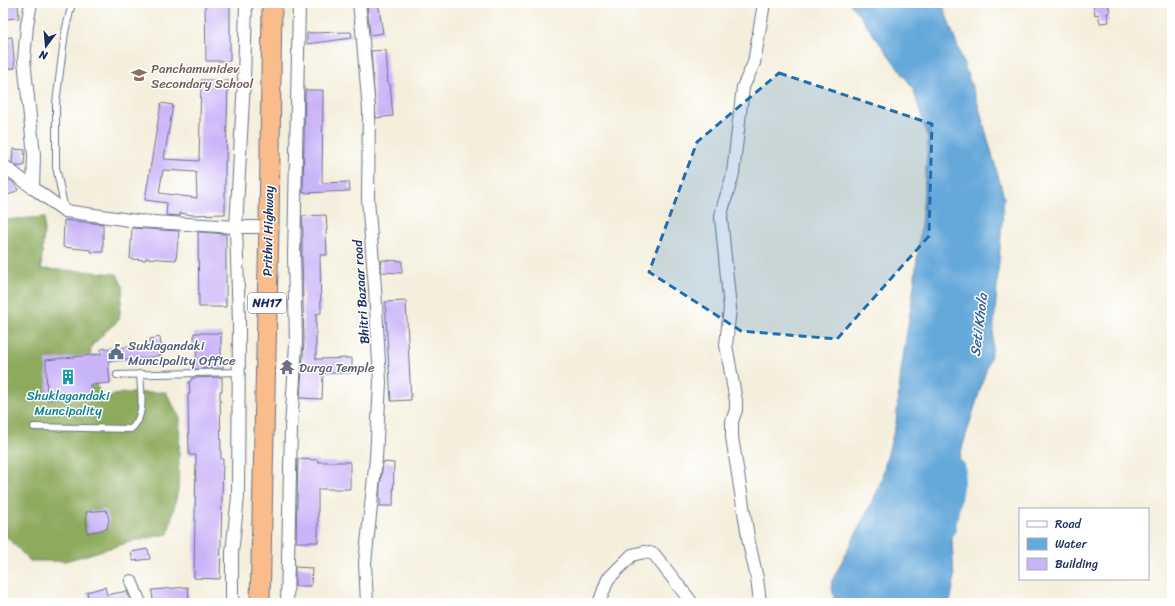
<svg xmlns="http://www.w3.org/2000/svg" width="1175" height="606" viewBox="0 0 1175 606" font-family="Sriracha,sans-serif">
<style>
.forest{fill:#8daa5d;stroke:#546c5e}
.water{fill:#65a8da;stroke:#406c9c}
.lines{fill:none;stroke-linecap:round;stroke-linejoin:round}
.river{stroke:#65a8da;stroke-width:20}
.building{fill:#cab4f8;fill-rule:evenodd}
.service-casing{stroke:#67728a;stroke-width:8}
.minor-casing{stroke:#67728a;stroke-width:14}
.trunk-casing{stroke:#67728a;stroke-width:21}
.service{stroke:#fff;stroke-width:6}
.minor{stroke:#fff;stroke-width:12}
.trunk{stroke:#f9bc8a;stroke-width:19}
.marked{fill:#1f6fb2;fill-opacity:0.2;stroke:#1f6fb2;stroke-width:3;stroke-dasharray:8 5;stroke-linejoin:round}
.labels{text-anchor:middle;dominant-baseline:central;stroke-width:3;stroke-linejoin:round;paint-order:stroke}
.shield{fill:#fff;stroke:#5f6d8e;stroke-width:1}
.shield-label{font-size:12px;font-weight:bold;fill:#1b2f5e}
.education-label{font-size:13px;fill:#785e54;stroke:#fff;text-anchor:start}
.street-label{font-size:13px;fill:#1b2f5e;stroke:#fff}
.service-label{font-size:13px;fill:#4e5e75;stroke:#fff;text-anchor:start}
.worship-label{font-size:13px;fill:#5b616d;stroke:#fff;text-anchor:start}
.culture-label{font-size:13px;fill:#0d838f;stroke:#fff}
.water-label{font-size:14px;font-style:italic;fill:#395f90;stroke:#fff}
</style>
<rect width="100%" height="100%" fill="#fff"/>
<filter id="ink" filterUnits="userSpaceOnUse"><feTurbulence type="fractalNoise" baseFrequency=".025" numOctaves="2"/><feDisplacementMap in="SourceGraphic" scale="8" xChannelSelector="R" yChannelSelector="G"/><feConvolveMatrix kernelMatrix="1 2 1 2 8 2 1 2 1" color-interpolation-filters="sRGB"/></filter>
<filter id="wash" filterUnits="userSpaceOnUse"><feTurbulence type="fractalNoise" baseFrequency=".012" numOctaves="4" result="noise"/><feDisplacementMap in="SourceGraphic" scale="16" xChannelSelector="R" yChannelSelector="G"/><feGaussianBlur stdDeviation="0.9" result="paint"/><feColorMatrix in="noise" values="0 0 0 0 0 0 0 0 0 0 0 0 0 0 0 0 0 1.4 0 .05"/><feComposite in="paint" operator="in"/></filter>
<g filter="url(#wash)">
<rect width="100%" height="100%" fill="#f4efdc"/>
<path class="forest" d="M45 217 41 269 83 271 117 274 123 287 119 320 105 332 91 347 89 374 104 397 124 393 166 392 180 418 178 490 168 534 137 540 66 561H30L3 533V220Z"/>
<path class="water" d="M850 3H942L978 104 1004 197 992 351 962 448 950 499 954 581 950 603H835L831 583 879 488 896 423 901 371 914 286 923 206 928 139 913 88Z"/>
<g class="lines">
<path class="river" d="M946 528 956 469"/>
</g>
<g id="blocks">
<g class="building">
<path d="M3 3H18L19 18 3 19Z"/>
<path d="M205 3H230V61H206Z"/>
<path d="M367 3H378L383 33 370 35Z"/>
<path d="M1093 3H1108L1110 13H1107L1109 22 1100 23 1098 14 1095 15Z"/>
<path d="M351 32 352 38 307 44V33Z"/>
<path d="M12 37 15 68 3 69V38Z"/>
<path d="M386 50 388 84H390L393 116 376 118 371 51Z"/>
<path d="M201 80H228L226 161H225V214L192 215 180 213V216L166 215 167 203 145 200 161 103 173 105 164 159 199 161ZM163 170 196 172 197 198 159 193Z"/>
<path d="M305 90H323L322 183 349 182 350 191 303 193Z"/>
<path d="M13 149 25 150 24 166H16L12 163Z"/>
<path d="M10 180 14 183 18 190 3 198V184Z"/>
<path d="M326 215 327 230H326L327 255H320L321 313 316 314V359L352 358V373H323L322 399 300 398 304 343 302 256V237H303L302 216Z"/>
<path d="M64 220 103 224V252H91V250L63 247Z"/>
<path d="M132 228 179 231 176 260 146 258V260L130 259Z"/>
<path d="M198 232 226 234V307H199Z"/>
<path d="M382 260 402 261V273L381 272Z"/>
<path d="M406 301 411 400 391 401 385 302Z"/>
<path d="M194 333H221V359H223V368L194 369 198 345H194Z"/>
<path d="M160 337 162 355 139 359 108 361 110 383 90 385 91 395 47 400 46 360 101 354V349L150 345V339Z"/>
<path d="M222 377V391H220L221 459H223L220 579 194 578 196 455H189L188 394H190L189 382 191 381 192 378Z"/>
<path d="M298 459 318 460V462H350V489H318V542H296Z"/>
<path d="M383 462 394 463 393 506H380V488Z"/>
<path d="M106 510 109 519 107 529 87 533 86 512Z"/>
<path d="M148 549 150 559 133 561 131 552Z"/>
<path d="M295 567 312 568 311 586H295Z"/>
<path d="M105 587 107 595 127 591 131 603H89L87 592Z"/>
<path d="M188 587 189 599 153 602 152 590Z"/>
</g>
</g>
</g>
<g filter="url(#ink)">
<use href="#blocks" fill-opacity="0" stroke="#67728a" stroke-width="1"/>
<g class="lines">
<defs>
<g id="service">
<path d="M65 210 56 167V103L65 32 72 3"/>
<path d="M117 375 238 372"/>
<path d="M34 427 131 429C146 416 141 393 140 374"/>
</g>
<g id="minor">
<path d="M31 3 27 25 24 60 34 155 33 188"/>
<path d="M359 3 362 30 369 110 368 199 375 288 380 382 376 458 365 563 367 603"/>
<path d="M3 165 33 188 65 211 137 221 236 227H269"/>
<path d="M131 581 140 603"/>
<path d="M232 603V553L238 497 239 323 236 227 244 80 246 3"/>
<path d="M287 603 291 429 296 343 294 256 299 3"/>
<path d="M599 603 608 579 632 555 644 552 654 554 692 603"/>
<path d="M760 603 757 578 749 543 732 437V421L736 410V401L726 345 730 308 721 217C723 202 730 188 733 173L743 87 754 63 764 3"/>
</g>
<path id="trunk" d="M260 603 269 227 272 3"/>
</defs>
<use href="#service" class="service-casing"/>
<use href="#minor" class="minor-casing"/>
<use href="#trunk" class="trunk-casing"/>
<use href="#service" class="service"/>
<use href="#minor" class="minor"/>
<use href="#trunk" class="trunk"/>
</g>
</g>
<path class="marked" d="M779 73 932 124 929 236 837 339 741 331 649 272 697 142Z"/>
<defs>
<symbol id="school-bare" viewBox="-9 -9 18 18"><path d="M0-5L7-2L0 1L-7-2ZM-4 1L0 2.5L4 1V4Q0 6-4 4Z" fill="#8d6e63" stroke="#fff" stroke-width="2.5" paint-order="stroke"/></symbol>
<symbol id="civic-bare" viewBox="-9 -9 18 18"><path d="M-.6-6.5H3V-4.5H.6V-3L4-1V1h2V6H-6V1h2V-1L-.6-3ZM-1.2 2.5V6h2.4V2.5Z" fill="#5c6f8a" stroke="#fff" stroke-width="2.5" paint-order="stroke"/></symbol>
<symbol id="temple-bare" viewBox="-9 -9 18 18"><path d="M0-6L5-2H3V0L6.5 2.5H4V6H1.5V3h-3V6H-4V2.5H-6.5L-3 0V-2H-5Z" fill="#6b7280" stroke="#fff" stroke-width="2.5" paint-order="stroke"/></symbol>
<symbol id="building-bare" viewBox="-9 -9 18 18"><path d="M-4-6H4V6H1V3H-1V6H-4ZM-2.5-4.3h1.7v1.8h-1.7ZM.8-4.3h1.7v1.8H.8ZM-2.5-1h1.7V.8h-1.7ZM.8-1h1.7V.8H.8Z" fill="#0f9aa8" stroke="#fff" stroke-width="2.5" paint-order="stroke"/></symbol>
</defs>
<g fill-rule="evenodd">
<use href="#school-bare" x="128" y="64" width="22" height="22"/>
<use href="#civic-bare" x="105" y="341" width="22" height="22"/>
<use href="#temple-bare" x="276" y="356" width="22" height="22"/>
<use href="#building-bare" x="57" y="366" width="22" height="22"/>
</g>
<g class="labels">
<rect class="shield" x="248" y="293" width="38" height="20" rx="3"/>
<g class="shield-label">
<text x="267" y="303">NH17</text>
</g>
<g class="education-label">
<text x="151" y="68">Panchamunidev<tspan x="151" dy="15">Secondary School</tspan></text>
</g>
<g class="street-label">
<text transform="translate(268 231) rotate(-89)">Prithvi Highway</text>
<text transform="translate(361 292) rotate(-94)">Bhitri Bazaar road</text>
</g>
<g class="service-label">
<text x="128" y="345">Suklagandaki<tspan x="128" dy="15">Muncipality Office</tspan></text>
</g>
<g class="worship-label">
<text x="299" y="367">Durga Temple</text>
</g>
<g class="culture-label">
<text x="68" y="395">Shuklagandaki<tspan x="68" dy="15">Muncipality</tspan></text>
</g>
<g class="water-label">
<text transform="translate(979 325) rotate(-83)">Seti Khola</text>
</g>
</g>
<rect width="1175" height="606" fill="none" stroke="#fff" stroke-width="16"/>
<rect x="1019" y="508" width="130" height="72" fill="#ffffff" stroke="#a4acbf"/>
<rect x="1027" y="521" width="20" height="6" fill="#ffffff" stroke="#a4acbf"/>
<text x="1055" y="528" font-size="12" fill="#1b2f5e">Road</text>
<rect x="1027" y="538" width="20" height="12" fill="#65a8da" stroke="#a4acbf"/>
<text x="1055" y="548" font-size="12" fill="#1b2f5e">Water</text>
<rect x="1027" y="558" width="20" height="12" fill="#cab4f8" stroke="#a4acbf"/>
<text x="1055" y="568" font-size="12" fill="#1b2f5e">Building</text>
<g transform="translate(46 46) rotate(196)" stroke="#ffffff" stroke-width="3" paint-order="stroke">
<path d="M0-3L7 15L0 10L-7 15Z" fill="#1b2f5e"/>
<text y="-6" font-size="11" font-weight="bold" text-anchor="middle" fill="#1b2f5e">N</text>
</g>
</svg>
